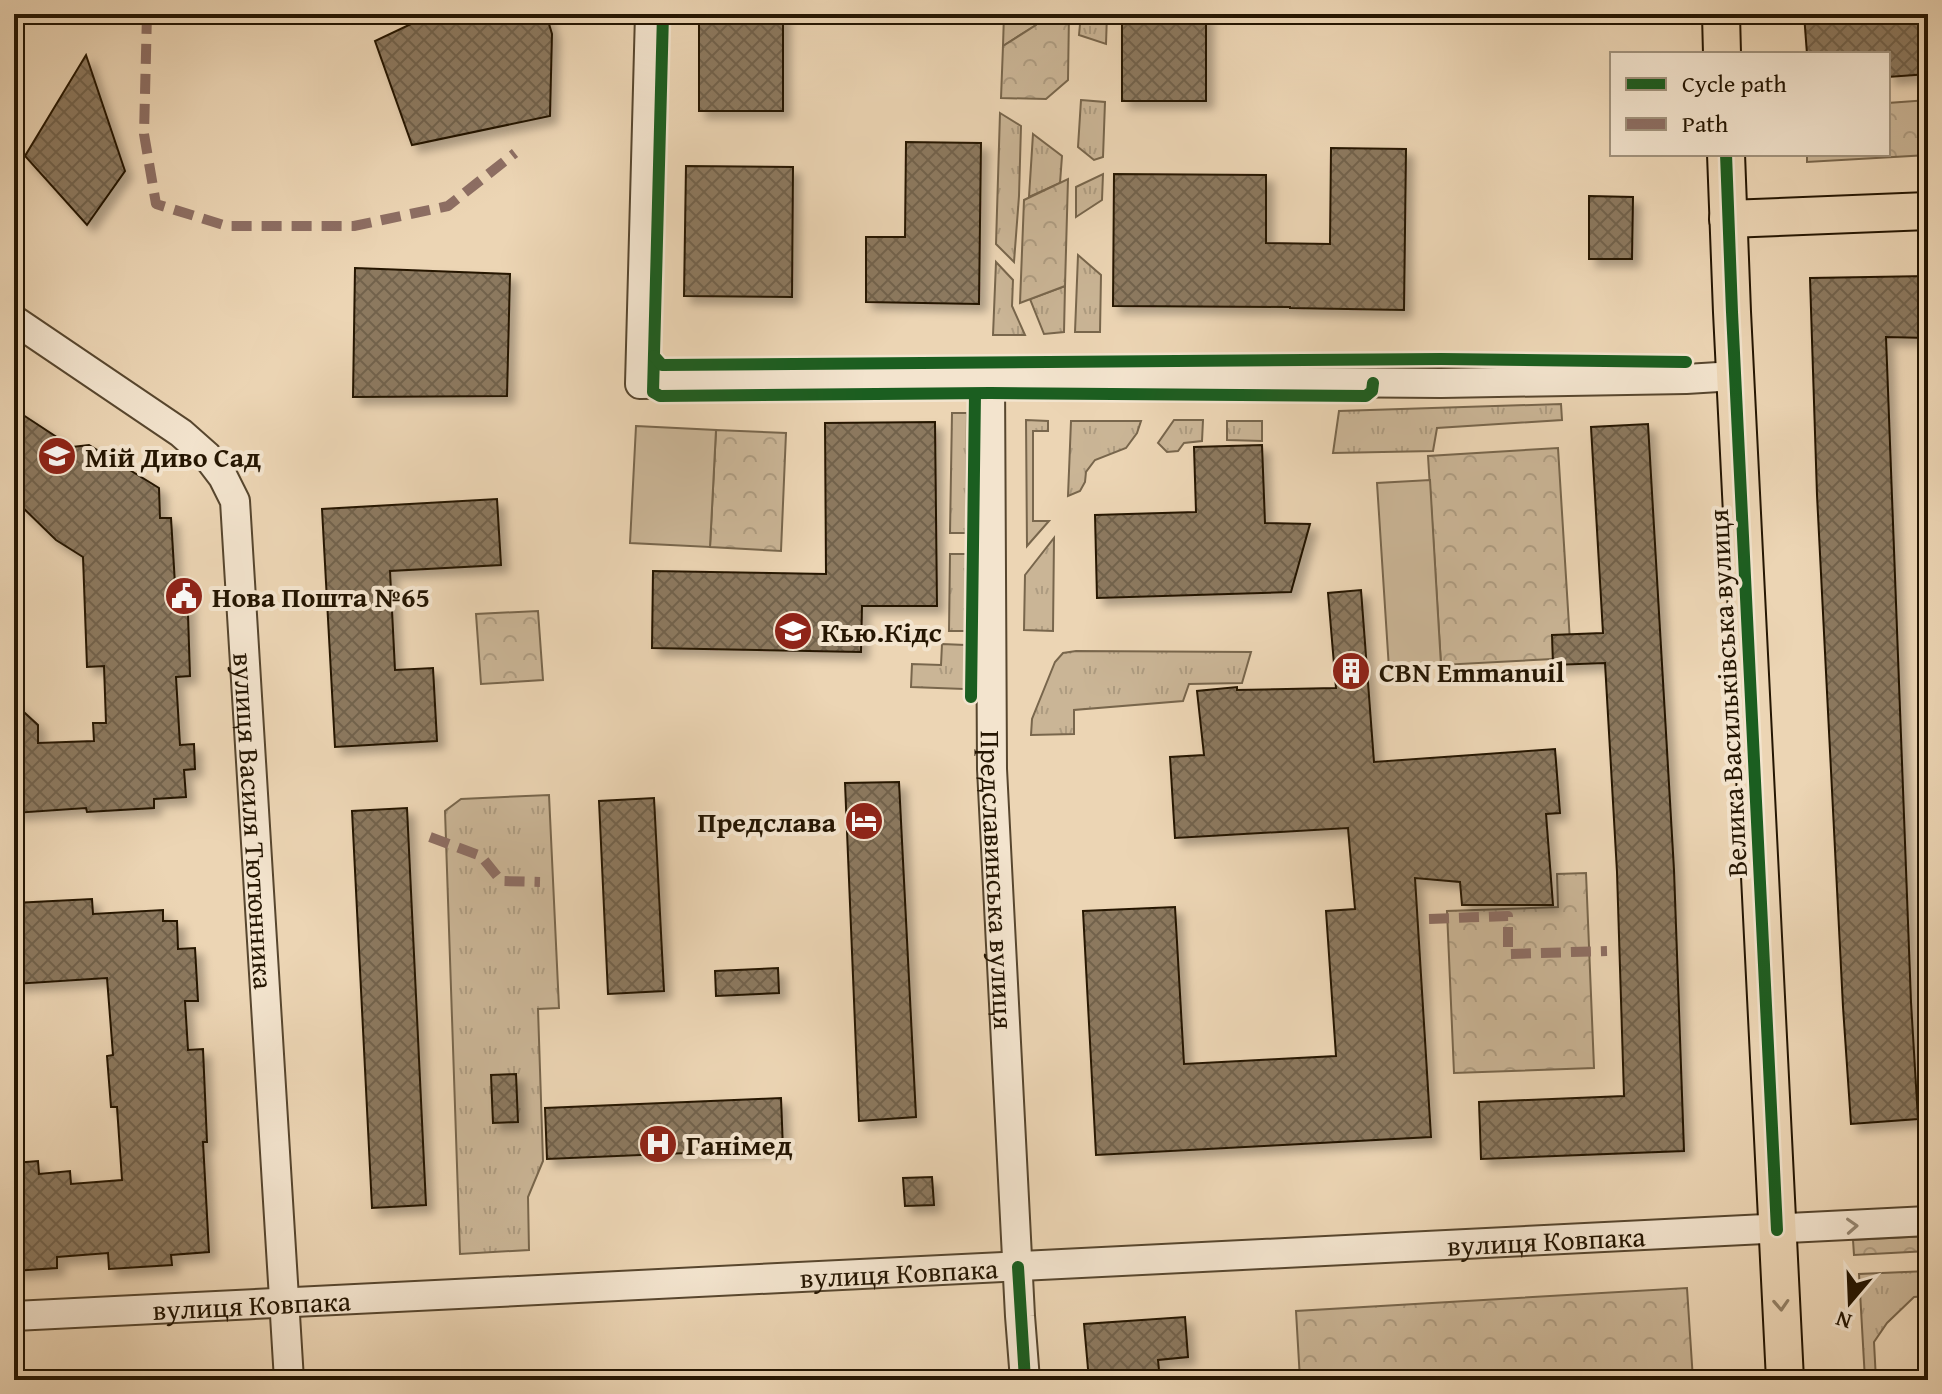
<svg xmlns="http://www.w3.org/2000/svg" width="1942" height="1394" viewBox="0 0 1942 1394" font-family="'Gentium Book Plus',serif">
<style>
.grass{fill:url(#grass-tufts);stroke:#78664c;stroke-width:2}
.forest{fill:url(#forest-crowns);stroke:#78664c;stroke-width:2}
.pitch{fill:#cab596;stroke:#78664c;stroke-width:2}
.building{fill:url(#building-cross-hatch);stroke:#251602;stroke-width:2;filter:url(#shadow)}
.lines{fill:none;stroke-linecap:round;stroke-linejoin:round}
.minor-casing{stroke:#57462e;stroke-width:32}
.major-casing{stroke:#251602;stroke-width:40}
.minor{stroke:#f3e4ce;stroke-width:28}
.major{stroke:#ecd5b4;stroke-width:36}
.quiet{stroke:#8d6e63;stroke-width:10;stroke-dasharray:20 10;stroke-linecap:butt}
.cycleway-casing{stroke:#f3e4ce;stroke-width:17}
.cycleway{stroke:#1b5e20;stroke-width:12}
.oneway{stroke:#968772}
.oneway2{stroke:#927f64}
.labels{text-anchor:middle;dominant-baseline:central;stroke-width:8;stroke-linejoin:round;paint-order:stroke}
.poi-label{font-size:28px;font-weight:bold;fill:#251602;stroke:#f3e4ce;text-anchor:start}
.street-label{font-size:28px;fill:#251602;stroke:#f3e4ce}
</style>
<defs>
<pattern id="grass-tufts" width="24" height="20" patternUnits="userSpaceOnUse" patternTransform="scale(2)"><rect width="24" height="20" fill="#cab596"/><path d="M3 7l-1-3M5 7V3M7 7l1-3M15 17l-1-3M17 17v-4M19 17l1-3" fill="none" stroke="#ad9b80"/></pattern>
<pattern id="forest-crowns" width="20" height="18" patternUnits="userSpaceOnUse" patternTransform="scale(2)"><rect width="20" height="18" fill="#cab596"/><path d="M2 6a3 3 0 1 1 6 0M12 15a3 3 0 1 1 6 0" fill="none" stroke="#ad9b80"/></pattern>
<pattern id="building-cross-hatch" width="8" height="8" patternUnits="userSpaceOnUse" patternTransform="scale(2)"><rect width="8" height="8" fill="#8c795f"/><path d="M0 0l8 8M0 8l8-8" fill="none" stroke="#72624c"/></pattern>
<filter id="shadow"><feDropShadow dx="7" dy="7" stdDeviation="4" flood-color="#0004"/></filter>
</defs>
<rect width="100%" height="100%" fill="#ecd5b4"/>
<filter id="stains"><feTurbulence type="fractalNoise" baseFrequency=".0025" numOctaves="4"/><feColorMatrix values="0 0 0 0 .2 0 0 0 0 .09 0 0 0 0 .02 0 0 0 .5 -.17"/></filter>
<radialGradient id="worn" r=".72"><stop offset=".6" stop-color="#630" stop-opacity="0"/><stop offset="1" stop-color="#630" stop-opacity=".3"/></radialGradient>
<g class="grass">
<path d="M1004 14H1035L1036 25 1003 46Z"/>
<path d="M1081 14H1107L1106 44 1079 35Z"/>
<path d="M1081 100 1105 102 1103 157 1094 160 1078 147Z"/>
<path d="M1000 113 1021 126 1019 196 1014 262 996 244Z"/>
<path d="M1033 134 1062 156 1060 183 1029 197Z"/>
<path d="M1103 174 1102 200 1076 217V187Z"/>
<path d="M1078 255 1101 275 1100 332H1075Z"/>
<path d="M996 262 1013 280 1012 306 1025 335H993Z"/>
<path d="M1065 286 1064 332 1044 334 1030 299Z"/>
<path d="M1561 404 1562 420 1437 428 1433 451 1333 453 1339 411Z"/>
<path d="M952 413H967L966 533H950Z"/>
<path d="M1026 420 1048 421V431H1033V521H1049L1027 546Z"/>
<path d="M1174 420H1203L1202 441 1184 443 1178 451 1167 452 1158 443Z"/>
<path d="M1071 421H1141L1137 433 1126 448 1095 460 1086 472 1085 482 1080 491 1068 496Z"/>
<path d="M1227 421H1262V441L1227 440Z"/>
<path d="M1054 538 1053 631 1024 630 1025 575Z"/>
<path d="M950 554H966V631H949Z"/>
<path d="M942 644 965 645 964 689 911 687 912 664 941 665Z"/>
<path d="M1076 651 1251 652 1242 683 1189 684 1183 701 1074 710V734L1031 735 1032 719 1055 662 1063 653Z"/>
<path d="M549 795 559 1008 538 1009 543 1161 528 1197 529 1250 460 1254 445 811 461 799Z"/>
<path d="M1928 1271V1296L1914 1297 1887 1323 1874 1342 1876 1380H1865L1859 1274Z"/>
</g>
<g class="forest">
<path d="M1035 14H1069L1068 80 1046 99 1001 98 1003 46 1036 25Z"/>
<path d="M1928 100V155L1807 162V154H1888V103Z"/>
<path d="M1068 179 1065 286 1020 303 1024 200Z"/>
<path d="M716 430 786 433 781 551 710 547Z"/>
<path d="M1558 448 1571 658 1441 665 1428 456Z"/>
<path d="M538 611 543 680 481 684 476 614Z"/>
<path d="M1586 873 1594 1068 1454 1073 1447 911 1558 907 1557 874Z"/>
<path d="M1928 1236V1251L1854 1255 1853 1240Z"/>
<path d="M1687 1288 1693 1380H1300L1296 1311Z"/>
</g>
<g class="pitch">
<path d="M636 426 716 430 710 547 630 543Z"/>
<path d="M1430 480 1441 665 1389 669 1377 483Z"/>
</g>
<g class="building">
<path d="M432 14H546L552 34 550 116 412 145 375 41Z"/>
<rect x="699" y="14" width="84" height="97"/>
<rect x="1122" y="14" width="84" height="87"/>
<path d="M1804 14H1928V74L1888 77V54H1807Z"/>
<path d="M86 55 125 171 87 225 25 156Z"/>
<path d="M906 142 981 143 979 304 866 302V237H905Z"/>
<path d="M1331 148 1406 149 1404 310 1290 308V307L1113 306 1114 174 1266 175V243L1330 244Z"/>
<path d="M686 166 793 167 792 297 684 296Z"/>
<path d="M1589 196 1633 197 1632 259H1589Z"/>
<path d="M355 268 510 274 507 396 353 397Z"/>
<path d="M1928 276V338L1886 337 1911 1002 1918 1119 1851 1124 1843 1007 1817 495 1810 278Z"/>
<path d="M14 409 72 447 89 445 159 488 160 518H171L175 584H187L190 676 176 677 180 745 194 744 195 769 184 770 186 797 154 799V808L87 812 86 808 14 813V703L38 725V743L94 741 93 723H106L104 666 87 667 83 557 56 540 14 499Z"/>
<path d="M935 422 937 606H862L861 652 652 648 653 571 826 574 825 423Z"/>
<path d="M1648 424 1674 870 1684 1151 1481 1159 1479 1102 1624 1096 1617 872 1605 663 1553 665 1552 635 1603 633 1591 427Z"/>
<path d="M1262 445 1265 523 1310 524 1291 592 1097 598 1095 515 1196 512 1194 447Z"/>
<path d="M497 499 501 565 390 571 395 670 433 668 437 741 335 747 322 509Z"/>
<path d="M1361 590 1374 762 1555 749 1560 813 1546 814 1553 905H1462L1460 882 1415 878 1431 1137 1096 1155 1083 911 1175 907 1184 1064 1336 1056 1326 911 1355 909 1348 828 1175 838 1170 757 1204 755 1197 691 1237 687V690L1336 688 1328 593Z"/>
<path d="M899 782 916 1117 859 1121 845 783Z"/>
<path d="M654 798 664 991 608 994 599 801Z"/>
<path d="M407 808 426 1205 372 1208 352 811Z"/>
<path d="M92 899 93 914 163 910V921H177L178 949 195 948 198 1001H185L188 1050 203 1049 207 1142H203L209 1252 171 1255 172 1265 109 1269 108 1253 57 1257V1268L14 1271V1163L38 1161 39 1174 70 1171 71 1184 122 1180 117 1107H111L107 1056 113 1055 107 978 14 984V903Z"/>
<path d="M778 968 779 993 716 996 715 971Z"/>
<path d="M516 1074 518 1122 493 1123 491 1075Z"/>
<path d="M781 1098 783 1149 547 1159 545 1108Z"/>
<path d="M932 1177 934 1205 905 1206 903 1178Z"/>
<path d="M1185 1317 1188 1357 1158 1360 1160 1380H1089L1084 1324Z"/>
</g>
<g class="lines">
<defs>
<g id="minor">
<path d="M650 14 640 384 990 380 1441 383 1686 379 1735 376"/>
<path id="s1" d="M14 320 181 433 207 456 223 477 235 501 289 1380"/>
<path id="s2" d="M990 380 992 769 1020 1316 1025 1380"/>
<path id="s3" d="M14 1316 1928 1221"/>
</g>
<g id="major">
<path d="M1721 14 1722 54"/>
<path d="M1726 154 1732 312 1785 1380"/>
<path d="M1728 219 1928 211"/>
</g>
</defs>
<use href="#minor" class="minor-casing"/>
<use href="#major" class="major-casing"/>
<use href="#minor" class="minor"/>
<use href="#major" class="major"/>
<g class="quiet">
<path d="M147 14 144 134 156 204 227 226H354L448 206 515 153"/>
<path d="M430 837 481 856 501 881 540 882"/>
<path d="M1429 919 1508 916V954L1607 951"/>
</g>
<defs>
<g id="cycleway">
<path d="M663 14 653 392 660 396 990 393 1366 396 1372 391 1373 383"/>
<path d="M1726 154 1732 312 1777 1230"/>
<path d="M654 356 662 365 1441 359 1686 362"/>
<path d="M971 697 975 394"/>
<path d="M1018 1267 1025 1380"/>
</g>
</defs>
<use href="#cycleway" class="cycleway-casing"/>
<use href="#cycleway" class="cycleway"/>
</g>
<defs><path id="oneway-chevron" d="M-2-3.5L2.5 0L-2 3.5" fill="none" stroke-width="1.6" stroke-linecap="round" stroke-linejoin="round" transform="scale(2)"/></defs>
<use class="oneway" href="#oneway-chevron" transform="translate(1852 1226) rotate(-3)"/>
<use class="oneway2" href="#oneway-chevron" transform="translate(1781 1305) rotate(87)"/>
<defs>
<symbol id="school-disc" viewBox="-11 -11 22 22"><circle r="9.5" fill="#8f2418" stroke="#f3e4ce"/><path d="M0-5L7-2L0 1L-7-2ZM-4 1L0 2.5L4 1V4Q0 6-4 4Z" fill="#fff"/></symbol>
<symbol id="civic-disc" viewBox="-11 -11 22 22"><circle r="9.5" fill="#8f2418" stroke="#f3e4ce"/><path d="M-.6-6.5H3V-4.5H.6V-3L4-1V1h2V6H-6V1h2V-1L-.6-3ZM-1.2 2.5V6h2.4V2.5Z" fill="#fff"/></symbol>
<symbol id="building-disc" viewBox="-11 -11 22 22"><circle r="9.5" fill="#8f2418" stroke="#f3e4ce"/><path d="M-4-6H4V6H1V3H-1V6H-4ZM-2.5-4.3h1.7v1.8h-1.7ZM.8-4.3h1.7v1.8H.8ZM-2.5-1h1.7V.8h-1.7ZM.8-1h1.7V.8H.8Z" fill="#fff"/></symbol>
<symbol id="hotel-disc" viewBox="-11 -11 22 22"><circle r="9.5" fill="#8f2418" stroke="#f3e4ce"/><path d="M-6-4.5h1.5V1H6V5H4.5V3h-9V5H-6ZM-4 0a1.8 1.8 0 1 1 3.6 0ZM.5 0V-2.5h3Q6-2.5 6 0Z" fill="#fff"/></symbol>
<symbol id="hospital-disc" viewBox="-11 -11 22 22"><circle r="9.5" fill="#8f2418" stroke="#f3e4ce"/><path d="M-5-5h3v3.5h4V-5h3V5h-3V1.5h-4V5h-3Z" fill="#fff"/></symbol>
</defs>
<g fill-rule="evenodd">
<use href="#school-disc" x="35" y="434" width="44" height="44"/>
<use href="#civic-disc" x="162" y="574" width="44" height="44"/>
<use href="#school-disc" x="771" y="609" width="44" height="44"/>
<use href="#building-disc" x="1329" y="649" width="44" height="44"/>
<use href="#hotel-disc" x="842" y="799" width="44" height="44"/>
<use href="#hospital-disc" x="636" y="1122" width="44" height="44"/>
</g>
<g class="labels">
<g class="poi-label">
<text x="85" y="456">Мiй Диво Сад</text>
<text x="212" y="596">Нова Пошта №65</text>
<text x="821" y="631">Кью.Кідс</text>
<text x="1379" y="671">CBN Emmanuil</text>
<text x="836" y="821" text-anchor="end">Предслава</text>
<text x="686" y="1144">Ганімед</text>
</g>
<g class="street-label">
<text transform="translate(1727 693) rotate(-93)">Велика Васильківська вулиця</text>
<text stroke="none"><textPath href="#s1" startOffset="610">вулиця Василя Тютюнника</textPath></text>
<text stroke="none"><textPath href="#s2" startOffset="500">Предславинська вулиця</textPath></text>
<text stroke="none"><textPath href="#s3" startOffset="1534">вулиця Ковпака</textPath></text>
<text stroke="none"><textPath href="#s3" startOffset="886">вулиця Ковпака</textPath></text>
<text stroke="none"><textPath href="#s3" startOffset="238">вулиця Ковпака</textPath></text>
</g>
</g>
<rect width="1942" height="1394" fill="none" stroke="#ecd5b4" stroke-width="48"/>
<rect x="16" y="16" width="1910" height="1362" fill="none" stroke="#251602" stroke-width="4"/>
<rect x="24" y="24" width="1894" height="1346" fill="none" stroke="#251602" stroke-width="2"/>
<rect x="1610" y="52" width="280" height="104" fill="#f3e4ce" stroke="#a1927c" stroke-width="2"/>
<rect x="1626" y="78" width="40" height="12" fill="#1b5e20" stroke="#a1927c" stroke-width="2"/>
<text x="1682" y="92" font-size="24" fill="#251602">Cycle path</text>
<rect x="1626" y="118" width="40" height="12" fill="#8d6e63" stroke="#a1927c" stroke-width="2"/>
<text x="1682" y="132" font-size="24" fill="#251602">Path</text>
<g transform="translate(1850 1302) rotate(199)" stroke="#f3e4ce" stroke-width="6" paint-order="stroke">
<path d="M0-6L14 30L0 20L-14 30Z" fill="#251602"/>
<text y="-12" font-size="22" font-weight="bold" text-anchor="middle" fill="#251602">N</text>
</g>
<rect width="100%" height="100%" filter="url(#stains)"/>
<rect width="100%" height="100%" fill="url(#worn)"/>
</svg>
